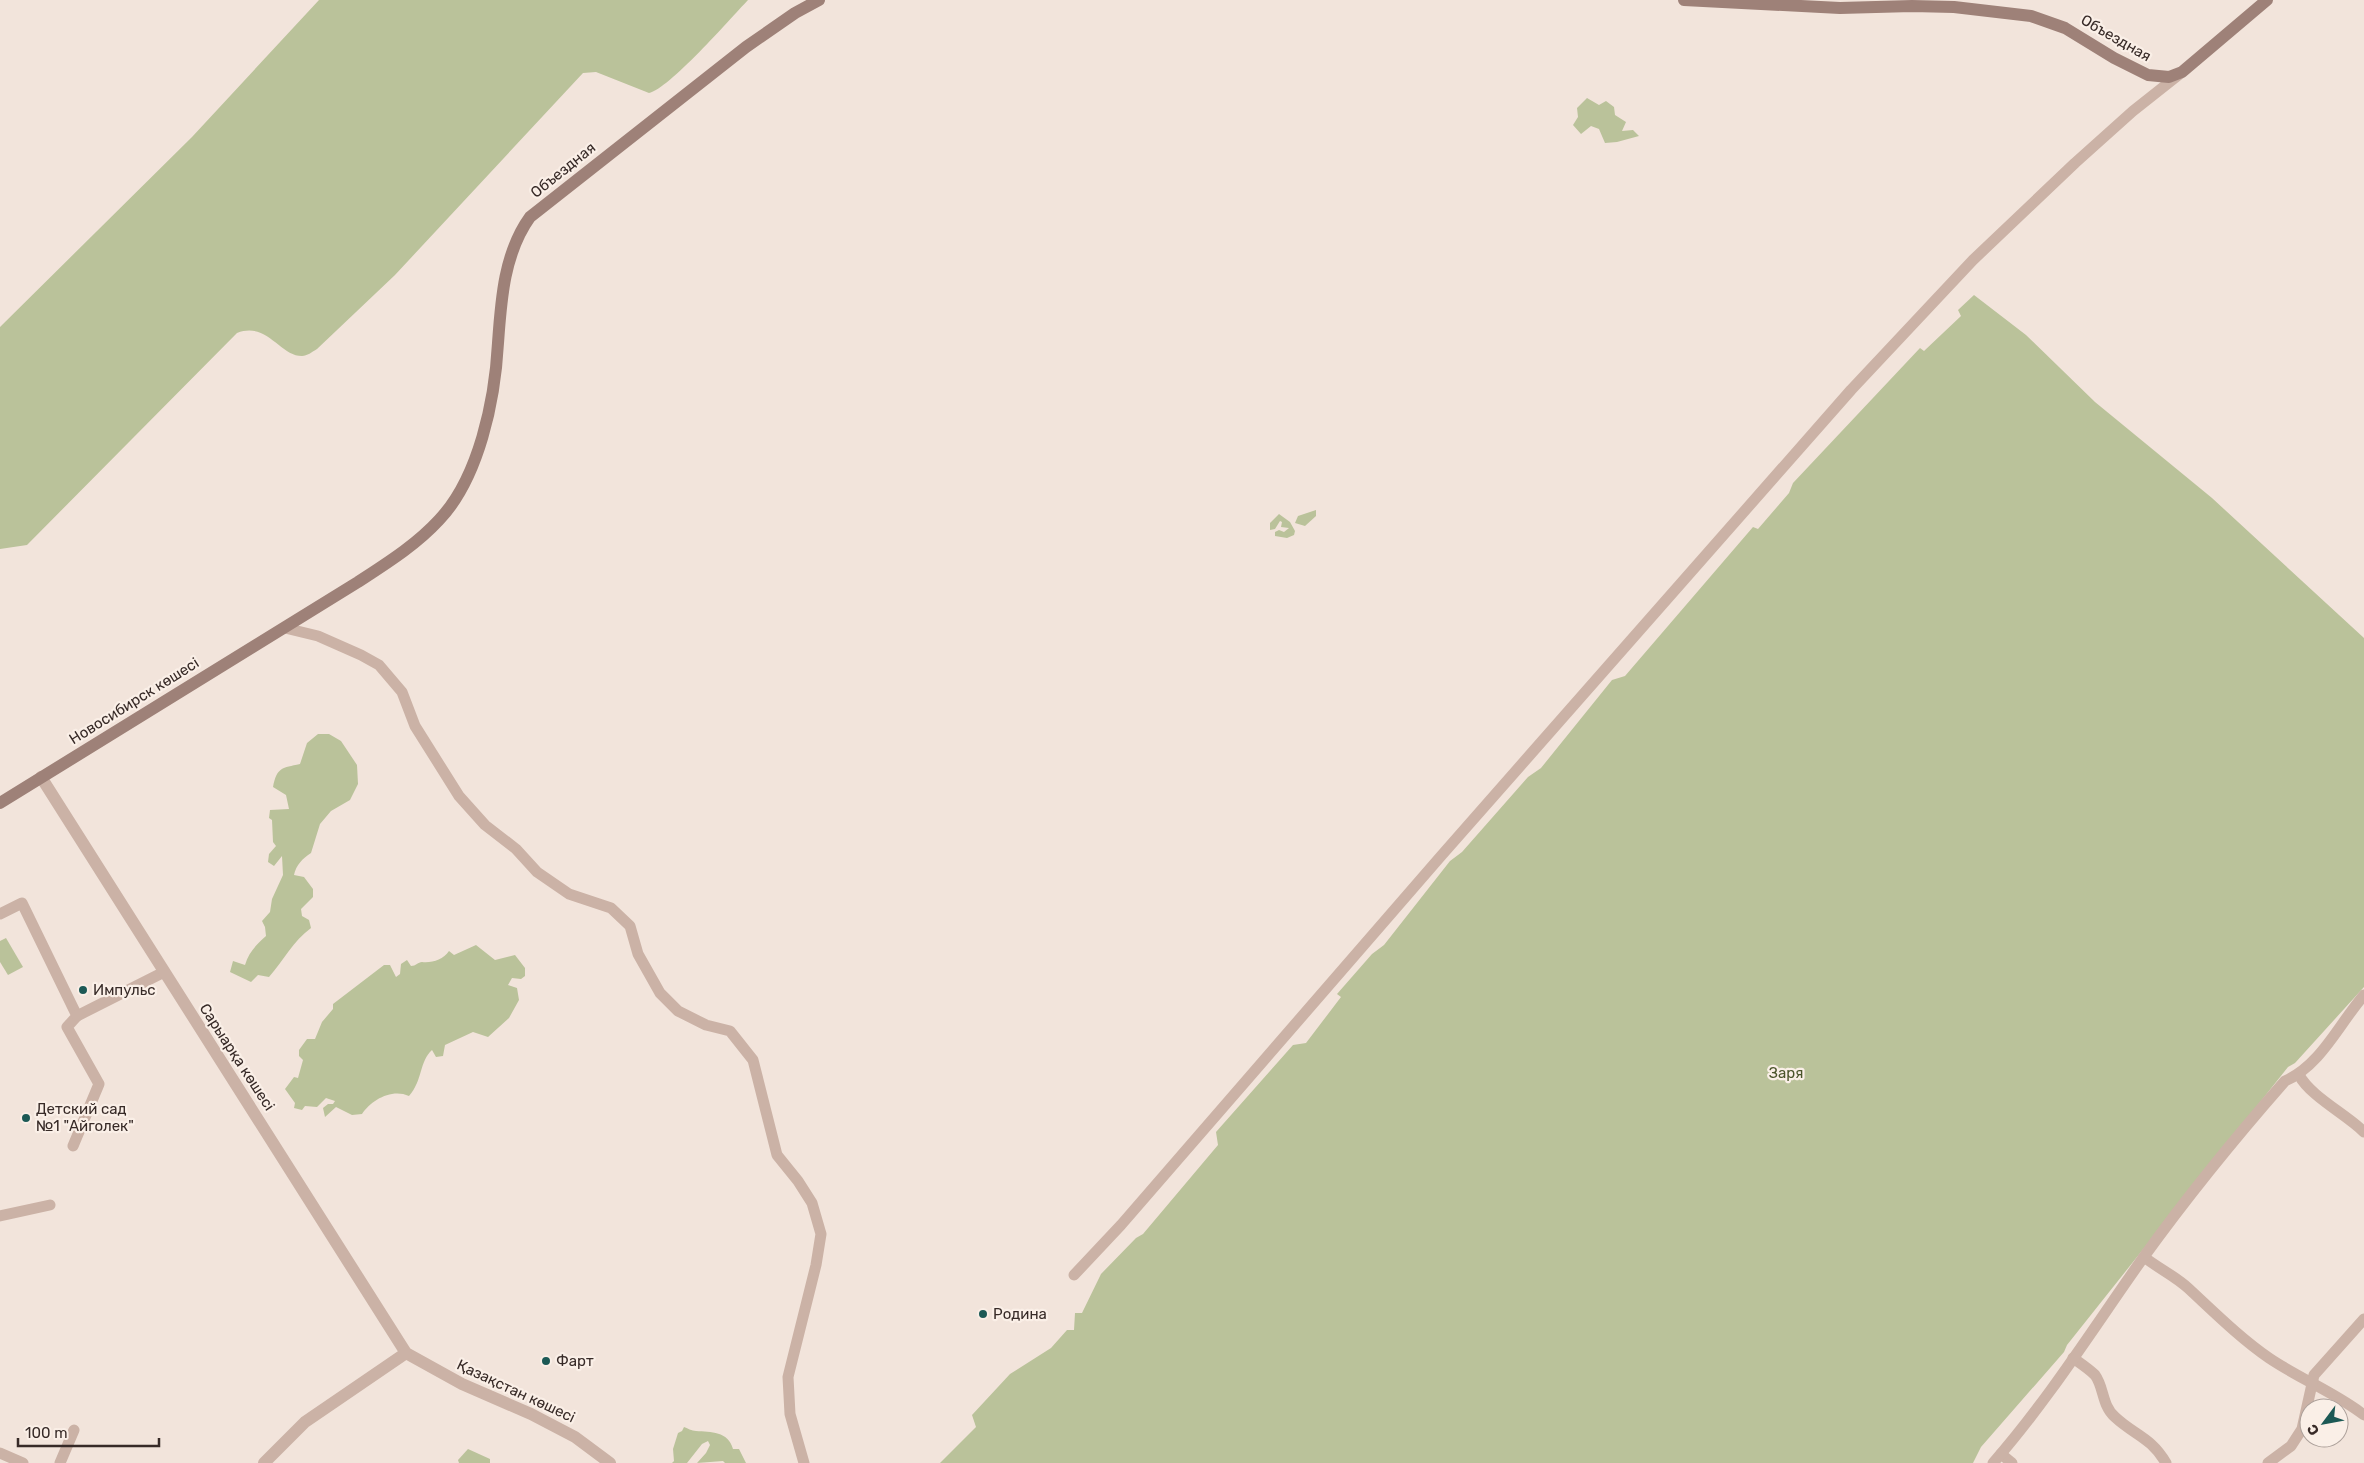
<svg xmlns="http://www.w3.org/2000/svg" width="2364" height="1463" viewBox="0 0 2364 1463" font-family="Rubik,sans-serif">
<style>
.green{fill:#bac29a}
.lines{fill:none;stroke-linecap:round;stroke-linejoin:round}
.minor{stroke:#cbb2a6;stroke-width:11}
.tertiary{stroke:#cbb2a6;stroke-width:12}
.secondary{stroke:#9e8178;stroke-width:12}
.poi-dot{fill:#1c5955;stroke:#faefe7;stroke-width:2}
.labels{text-anchor:middle;dominant-baseline:central;stroke-width:4.5;stroke-linejoin:round;paint-order:stroke}
.street-label{font-size:15px;fill:#372a27;stroke:#faefe7}
.poi-label{font-size:15px;fill:#372a27;stroke:#faefe7;text-anchor:start}
.park-label{font-size:15px;fill:#4b552b;stroke:#faefe7}
</style>
<rect width="100%" height="100%" fill="#f2e4db"/>
<g class="green">
<path d="M319 0H748C730 19 669 89 649 93L596 72 583 73 395 275 317 349C312 352 307 356 302 356 280 356 267 321 237 333L27 545 0 549V327L192 137Z"/>
<path d="M1587 98 1599 105 1606 101 1614 107 1615 115 1626 122 1622 131 1633 130 1639 136 1617 142 1605 143 1599 129 1591 126 1581 134 1573 125 1578 117 1577 108Z"/>
<path d="M1974 295 2026 335 2095 402 2212 498 2364 638V987L2295 1063 2288 1067 2067 1345 2064 1352 1981 1447 1973 1463H940L976 1427 972 1415 1010 1374 1051 1348 1067 1330H1074L1075 1313H1082L1101 1274 1136 1238 1143 1234 1218 1145 1216 1132 1293 1045 1306 1043 1341 997 1337 994 1372 954 1384 945 1450 861 1462 852 1528 777 1541 768 1612 680 1625 676 1753 527 1758 529 1789 493 1793 483 1920 348 1924 351 1961 316 1958 310Z"/>
<path d="M1316 510V516L1305 526 1295 523 1298 516Z"/>
<path d="M1279 514 1290 522 1295 531 1294 535 1287 538 1275 536V532L1279 530 1284 532 1289 528 1281 527 1282 522 1280 521 1275 529 1270 530V523Z"/>
<path d="M318 734H329L341 741 357 765 358 784 350 800 331 811 320 824 311 853C303 858 296 865 294 875L304 877 313 889V897L301 909 302 916 309 920 311 928C293 941 284 960 269 977L258 975 251 982 230 972 233 961 245 965C249 952 256 945 266 936L265 927 262 921 270 912 272 899 283 875 282 856 274 866 268 862 269 854 276 846 273 842 272 820 269 818 270 810 289 809 286 795 273 787C277 767 282 768 300 764L307 743Z"/>
<path d="M6 938 23 967 8 975 0 962V941Z"/>
<path d="M476 945 495 960 515 955 525 968V976L521 979 512 978 508 985 517 988 519 1000 509 1018 488 1037 473 1032 445 1045 443 1056 436 1057 432 1050C419 1062 423 1080 409 1096 392 1088 371 1100 362 1114L352 1115 336 1107 325 1117 323 1108 328 1104H333L335 1101 326 1098 317 1107 305 1106 302 1110 294 1108 295 1103 285 1089 294 1077 298 1078 303 1060 299 1056V1050L307 1039H315L322 1022 333 1009V1004L384 965H390L396 977 400 974 401 964 407 960 411 966C416 966 418 962 422 962 432 963 443 960 449 951L454 955Z"/>
<path d="M684 1427C687 1428 692 1431 696 1431 711 1432 728 1431 733 1449H739L746 1463H725L723 1461 697 1463 706 1453 710 1445 708 1441 702 1444 687 1463H672L674 1461 673 1449 678 1433 682 1431Z"/>
<path d="M468 1449 490 1459V1463H459L458 1460Z"/>
</g>
<g class="lines">
<g class="minor">
<path d="M285 628 318 636 361 655 379 665 402 692 415 726 459 796 485 825 516 849 537 872 569 894 611 908 630 926 638 954 660 993 678 1011 706 1025 730 1031 753 1060 777 1155 798 1181 812 1203 821 1234 816 1265 788 1377 790 1414 804 1463"/>
<path d="M0 914 22 903 77 1016 67 1027 99 1084 73 1146"/>
<path d="M77 1016 164 972"/>
<path d="M2299 1075C2311 1097 2346 1114 2364 1132"/>
<path d="M0 1216 50 1205"/>
<path d="M2144 1257C2158 1268 2175 1276 2188 1288 2214 1312 2240 1338 2269 1358 2300 1379 2334 1392 2364 1415"/>
<path d="M1074 1275 1121 1225 1441 856 1851 390 1973 260 2075 163 2133 111 2181 73"/>
<path d="M2073 1358C2080 1363 2089 1369 2095 1375 2104 1387 2102 1406 2115 1417 2134 1435 2151 1437 2166 1463"/>
<path d="M0 1453 23 1463"/>
<path d="M2001 1454 2012 1463"/>
<path d="M60 1463 74 1430"/>
<path d="M1993 1463C2049 1399 2094 1327 2143 1258 2187 1197 2235 1138 2285 1081 2321 1065 2339 1024 2364 995"/>
<path d="M2268 1463 2291 1446 2302 1429 2314 1375 2364 1319"/>
</g>
<g class="tertiary">
<path d="M41 777 406 1353 462 1384 531 1414 575 1437 610 1463"/>
<path d="M264 1463 305 1422 406 1353"/>
</g>
<g class="secondary">
<path d="M1684 0 1840 8 1912 6 1954 7 2031 16 2065 28 2114 58 2148 75 2169 77 2182 72 2267 0"/>
<path d="M0 803 358 582C387 563 416 545 439 520 479 478 495 400 498 343 501 300 504 253 530 217L746 47 795 13 819 0"/>
</g>
</g>
<g class="poi-dot">
<circle cx="83" cy="990" r="5"/>
<circle cx="26" cy="1118" r="5"/>
<circle cx="983" cy="1314" r="5"/>
<circle cx="546" cy="1361" r="5"/>
</g>
<g class="labels">
<g class="street-label">
<text transform="translate(2116 38) rotate(30)">Объездная</text>
<text transform="translate(563 170) rotate(-39)">Объездная</text>
<text transform="translate(134 701) rotate(-32)">Новосибирск көшесі</text>
<text transform="translate(237 1057) rotate(57)">Сарыарқа көшесі</text>
<text transform="translate(516 1391) rotate(25)">Қазақстан көшесі</text>
</g>
<g class="poi-label">
<text x="93" y="990">Импульс</text>
<text x="36" y="1109">Детский сад<tspan x="36" dy="17">№1 "Айголек"</tspan></text>
<text x="993" y="1314">Родина</text>
<text x="556" y="1361">Фарт</text>
</g>
<g class="park-label">
<text x="1786" y="1073">Заря</text>
</g>
</g>
<g transform="translate(2324 1423) rotate(238)"><circle r="24" fill="#faefe7" stroke="#aca09a"/>
<path d="M0-4L9 19L0 12L-9 19Z" fill="#1c5955"/>
<text y="-8" font-size="14" font-weight="bold" text-anchor="middle" fill="#372a27">С</text>
</g>
<path d="M18 1438v8h141v-8" fill="none" stroke="#372a27" stroke-width="2.5"/>
<text x="25" y="1438" font-size="15" fill="#372a27" stroke="#faefe7" stroke-width="4" paint-order="stroke">100 m</text>
</svg>
